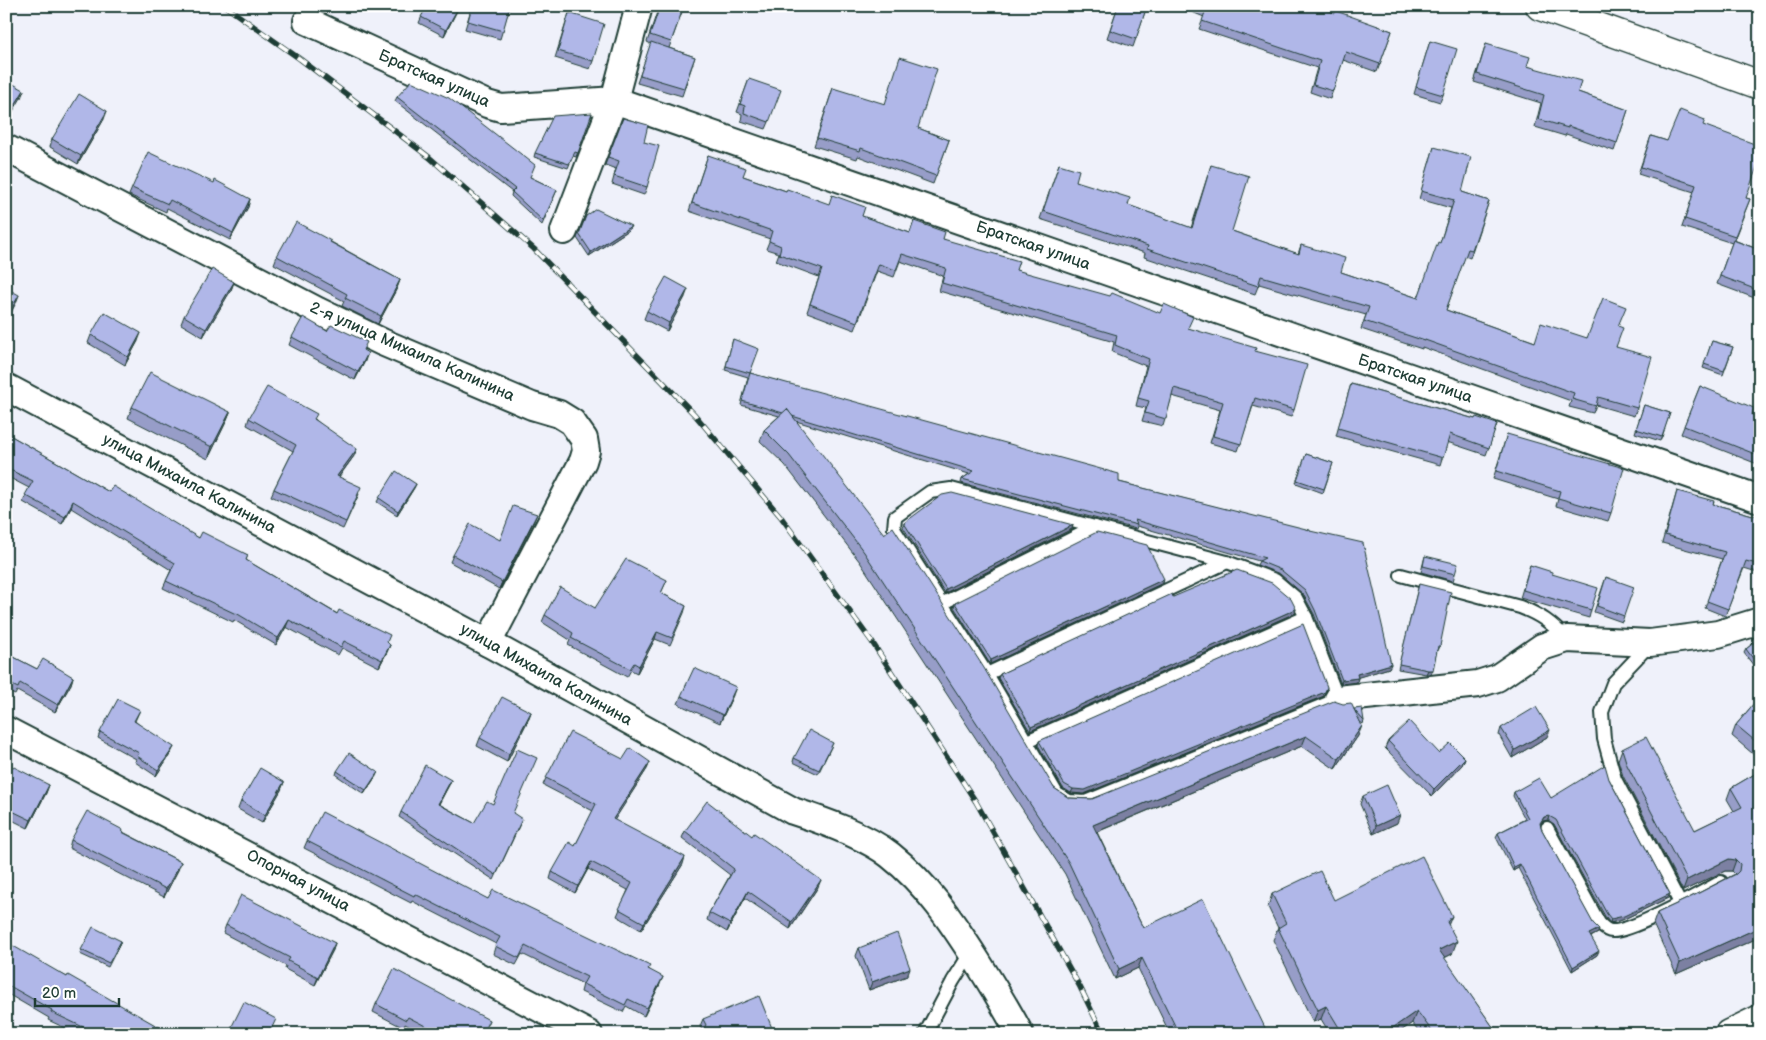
<svg xmlns="http://www.w3.org/2000/svg" width="1766" height="1040" viewBox="0 0 1766 1040" font-family="'Balsamiq Sans',sans-serif">
<style>
.lines{fill:none;stroke-linecap:round;stroke-linejoin:round}
.service-casing{stroke:#1f3d34;stroke-width:16}
.minor-casing{stroke:#1f3d34;stroke-width:30}
.tertiary-casing{stroke:#1f3d34;stroke-width:31}
.secondary-casing{stroke:#1f3d34;stroke-width:31}
.service{stroke:#fff;stroke-width:12}
.minor{stroke:#fff;stroke-width:26}
.tertiary{stroke:#fff;stroke-width:28}
.secondary{stroke:#fff;stroke-width:28}
.rail-casing{stroke:#1f3d34;stroke-width:5.5}
.rail{stroke:#fff;stroke-width:4;stroke-dasharray:11;stroke-linecap:butt}
.wall{fill:#979dc8;stroke:#1f3d34}
.shaded-wall{fill:#7b80a2;stroke:#1f3d34}
.building{fill:#b0b7e8;stroke:#1f3d34}
.labels{text-anchor:middle;dominant-baseline:central;stroke-width:4;stroke-linejoin:round;paint-order:stroke}
.street-label{font-size:16px;fill:#1f3d34;stroke:#fff}
</style>
<rect width="100%" height="100%" fill="#eff1fa"/>
<filter id="ink" filterUnits="userSpaceOnUse"><feTurbulence type="fractalNoise" baseFrequency=".02" numOctaves="2"/><feDisplacementMap in="SourceGraphic" scale="10" xChannelSelector="R" yChannelSelector="G"/><feConvolveMatrix kernelMatrix="1 2 1 2 8 2 1 2 1" color-interpolation-filters="sRGB"/></filter>
<g filter="url(#ink)">
<g class="lines">
<defs>
<g id="service">
<path d="M951 489 1227 562 1275 580 1296 598 1306 617 1338 699 1085 802 1069 801 1057 794 987 674 894 529 895 517 930 492Z"/>
<path d="M1401 575 1520 607C1541 615 1551 623 1567 639"/>
<path d="M943 603 1095 527"/>
<path d="M1650 644 1613 683 1602 712 1604 739 1615 779 1680 903"/>
<path d="M987 674 1227 562"/>
<path d="M1027 741 1306 617"/>
<path d="M1547 828 1599 923C1602 926 1606 931 1612 931 1632 932 1700 893 1721 882"/>
<path d="M925 1034 953 981 971 952"/>
</g>
<g id="minor">
<path d="M307 21 487 104 501 108 614 100 1760 499"/>
<path d="M6 148 318 311 382 342 532 406 559 414 572 422 584 439 586 451 583 461 488 643"/>
<path d="M564 231 614 100 639 6"/>
<path d="M6 387 488 643 793 811C824 821 864 835 890 855 927 884 952 922 977 961 992 985 1007 1009 1020 1034"/>
<path d="M1338 699 1478 684 1497 678 1542 647 1567 639 1650 643 1718 634 1760 621"/>
<path d="M6 730 589 1034"/>
</g>
<path id="tertiary" d="M1540 6 1760 85"/>
<path id="secondary" d="M1729 1034 1760 1019"/>
</defs>
<use href="#service" class="service-casing"/>
<use href="#minor" class="minor-casing"/>
<use href="#tertiary" class="tertiary-casing"/>
<use href="#secondary" class="secondary-casing"/>
<use href="#service" class="service"/>
<use href="#minor" class="minor"/>
<use href="#tertiary" class="tertiary"/>
<use href="#secondary" class="secondary"/>
<defs>
<path id="rail" d="M225 6 300 59 429 157 534 249 695 415 781 517 872 642 976 802 1080 987 1103 1034"/>
</defs>
<use href="#rail" class="rail-casing"/>
<use href="#rail" class="rail"/>
</g>
<g class="wall">
<path d="M410 6H459L444 36 419 23 424 11Z"/>
<path d="M472 6H510L500 39 465 29Z"/>
<path d="M659 6H684L669 48 695 57 682 96 637 83 651 44 647 42Z"/>
<path d="M1118 6H1147L1133 47 1107 38Z"/>
<path d="M1189 6H1315L1392 31 1377 72 1343 60 1330 99 1310 92 1317 68 1199 29 1204 17 1192 12 1193 8Z"/>
<path d="M569 13 593 61 590 69 555 58Z"/>
<path d="M1430 41 1443 95 1440 102 1414 94Z"/>
<path d="M1486 44 1578 92 1628 110 1614 151 1566 134 1565 136 1535 127 1541 103 1474 82Z"/>
<path d="M749 79 769 122 766 129 741 121 742 114 737 112Z"/>
<path d="M833 88 918 128 949 140 933 184 858 156 857 159 814 146Z"/>
<path d="M397 97 530 177 557 190 542 225 511 196 512 192 395 101Z"/>
<path d="M592 113 576 157 573 156 568 168 534 157 535 153Z"/>
<path d="M104 119 78 164 50 147 52 139Z"/>
<path d="M1703 125 1746 198 1750 199 1734 240 1760 250V300L1717 284 1732 243 1682 227 1694 192 1638 174 1651 136 1667 141Z"/>
<path d="M644 142 647 187 644 195 612 184 616 169 605 165 608 157Z"/>
<path d="M1434 147 1462 192 1489 201 1470 258 1465 256 1446 310 1535 342 1587 338 1618 326 1616 347 1637 408 1634 416 1596 405 1593 413 1569 407 1571 401 1422 347V349L1361 329 1366 315 1259 284 1255 294 1144 257 1145 253 1040 219 1059 164 1076 181 1128 205 1191 228 1211 165 1232 231 1298 254 1301 245 1341 272 1418 298 1440 243 1451 208 1419 199Z"/>
<path d="M708 155 743 176 786 191 862 216 910 233 914 221 943 239 1016 270 1255 351 1294 410 1291 417 1253 406 1238 451 1210 443 1220 410 1172 396 1163 426 1142 421 1146 408 1136 406 1146 366 1112 352 1114 342 939 291 943 276 900 261 894 277 877 271 855 330 807 312 819 277 776 261 779 253 766 249 770 239 689 211Z"/>
<path d="M132 188 250 199 248 207 230 240 167 208 166 212 129 195Z"/>
<path d="M586 216 629 230 589 256 577 238Z"/>
<path d="M331 242 400 280 397 288 378 324 342 306 344 301 274 264 277 256Z"/>
<path d="M234 282 231 290 203 337 181 324 184 316Z"/>
<path d="M685 297 667 331 644 319 647 311Z"/>
<path d="M91 335 138 341 125 365 88 343Z"/>
<path d="M292 337 364 351 365 361 355 380 289 345Z"/>
<path d="M733 339 750 373 1119 482 1310 531 1391 664 1389 668 1358 677 1357 682 1341 684 1314 614 1303 594 1280 574 1257 565 1259 561 1137 526 1136 529 961 483 962 479 969 474 796 421 1054 788 1069 798 1092 799 1354 709 1364 721 1363 724 1360 722 1358 736 1335 769 1302 746 1097 832 1143 928 1268 1034H1170L1138 968 1115 979 1065 874 860 562 785 465 760 441 764 430 779 416 741 405 748 377 725 370Z"/>
<path d="M1712 341 1733 347 1723 375 1703 368Z"/>
<path d="M1351 384 1475 419 1497 424 1486 455 1447 442 1440 465 1336 436Z"/>
<path d="M1700 386 1752 415 1760 417V465L1681 434Z"/>
<path d="M1644 405 1670 413 1660 441 1635 433Z"/>
<path d="M132 407 230 412 225 424 208 459 128 418Z"/>
<path d="M249 418 315 419 354 456 339 477 359 494 343 529 271 496 274 489 293 451 247 425Z"/>
<path d="M6 433 109 492 199 538 248 555 246 560 390 645 387 652 379 667 342 648 338 655 286 627 276 645 234 620 233 622 163 588 171 570 71 508 62 524 23 502 29 488 6 476Z"/>
<path d="M1507 434 1611 513 1608 521 1556 506 1558 499 1493 479Z"/>
<path d="M1306 454 1333 463 1323 493 1296 483Z"/>
<path d="M416 484 414 488 397 515 377 502 379 498Z"/>
<path d="M1677 491 1713 504 1760 517V573L1744 568 1725 616 1705 608 1722 559 1662 543Z"/>
<path d="M534 521 499 589 450 562 453 555 500 540Z"/>
<path d="M904 523 1073 525 1072 529 945 593 903 527Z"/>
<path d="M1425 556 1455 574 1453 581 1421 572Z"/>
<path d="M1530 565 1552 574 1591 610 1589 618 1520 598Z"/>
<path d="M1606 577 1624 616 1622 622 1594 612Z"/>
<path d="M1164 579 1163 583 990 664 954 607 955 603Z"/>
<path d="M667 580 661 593 686 606 684 613 670 645 655 639 637 673 631 670 627 677 568 645 570 640 542 622 545 615 595 608Z"/>
<path d="M1419 584 1440 646 1438 651 1437 650 1431 674H1426L1398 669Z"/>
<path d="M1173 597 1296 609 1295 613 1030 731 998 678 1000 674Z"/>
<path d="M1760 638V674L1744 653 1746 649Z"/>
<path d="M6 653 37 669 73 677 71 684 55 712 17 691 15 695 6 691Z"/>
<path d="M1327 687 1324 696 1084 794 1071 793 1063 788 1038 745 1039 741Z"/>
<path d="M733 695 720 723 678 704 681 696Z"/>
<path d="M1760 696V760L1732 736 1736 725Z"/>
<path d="M140 710 135 721 171 753 156 776 135 762 136 759 98 738 100 732Z"/>
<path d="M531 712 528 720 507 762 477 746 480 738Z"/>
<path d="M1501 728 1547 737 1512 758 1499 735Z"/>
<path d="M1388 741 1439 753 1465 758 1462 765 1432 796 1385 748Z"/>
<path d="M833 743 818 774 793 762 794 758Z"/>
<path d="M1622 749 1695 830 1734 811 1727 799 1731 788 1760 771V937L1676 974 1653 924 1657 913 1687 899 1735 874 1732 871H1725L1683 891 1623 776 1618 760Z"/>
<path d="M623 759 650 762 647 769 614 820 683 864 641 930 617 916 628 890 588 869 575 893 550 879 552 872 575 846 593 811 543 785 546 778Z"/>
<path d="M337 771 376 776 364 794 336 775Z"/>
<path d="M6 778 49 785 46 793 28 828 6 817Z"/>
<path d="M1609 779 1670 894 1668 898 1622 920 1610 923 1606 918 1554 824 1548 820 1543 821 1541 825V828L1598 933 1591 937 1597 955 1572 971 1518 868 1513 871 1496 837 1498 833 1525 819 1513 796 1514 792 1551 798Z"/>
<path d="M451 780 449 785 439 804 474 823 493 804 513 814 520 824 494 880 399 817 401 812Z"/>
<path d="M284 782 281 790 262 823 238 809 241 801Z"/>
<path d="M1363 796 1397 823 1373 834 1360 804Z"/>
<path d="M685 831 752 836 818 887 790 929 745 898 727 932 707 920 709 913 730 875 682 838Z"/>
<path d="M123 832 181 862 178 870 164 897 69 848 71 840Z"/>
<path d="M307 841 488 899 649 969 660 984 644 1016 626 1006 623 1012 581 992 583 984 522 954 516 965 493 954 496 944 412 901 411 903 304 848Z"/>
<path d="M1272 894 1448 925 1452 954 1444 958 1498 1034H1420L1412 1023 1397 1034H1330L1321 1019 1313 1022 1273 940 1278 928 1268 907Z"/>
<path d="M226 925 335 943 333 950 315 985 285 969 286 966 223 933Z"/>
<path d="M121 941 108 967 80 954 81 950Z"/>
<path d="M6 946 67 977 171 1034H78L48 1020 49 1018 6 993Z"/>
<path d="M859 948 907 976 869 990 856 956Z"/>
<path d="M376 1004 489 1020 483 1034H423L405 1024 404 1028 373 1012Z"/>
<path d="M703 1019 774 1033 702 1030 700 1026Z"/>
</g>
<g class="shaded-wall">
<path d="M459 6 458 9 444 36 446 30Z"/>
<path d="M24 90 21 98 6 123V120Z"/>
<path d="M107 111 104 119 78 164 81 156Z"/>
<path d="M250 199 248 207 230 240 233 233Z"/>
<path d="M631 226 629 230 589 256 591 252Z"/>
<path d="M400 280 397 288 378 324 381 316Z"/>
<path d="M234 282 231 290 203 337 206 329Z"/>
<path d="M688 289 685 297 667 331 669 323Z"/>
<path d="M19 295 16 303 6 322V319Z"/>
<path d="M141 333 138 341 125 365 128 357Z"/>
<path d="M368 353 365 361 355 380 358 372Z"/>
<path d="M230 412 225 424 208 459 212 447Z"/>
<path d="M357 449 354 456 334 483 337 476Z"/>
<path d="M416 484 414 488 397 515 398 511Z"/>
<path d="M73 501 71 508 62 524 65 517Z"/>
<path d="M537 514 534 521 499 589 502 582Z"/>
<path d="M1073 525 1072 529 945 593 946 589Z"/>
<path d="M1164 579 1163 583 990 664 991 660Z"/>
<path d="M1296 609 1295 613 1030 731 1031 727Z"/>
<path d="M289 620 286 627 276 645 278 638Z"/>
<path d="M657 632 655 639 637 673 639 666Z"/>
<path d="M390 645 387 652 379 667 382 660Z"/>
<path d="M1391 664 1389 668 1356 678 1357 674Z"/>
<path d="M1428 670H1433L1431 674H1426Z"/>
<path d="M73 677 71 684 55 712 58 705Z"/>
<path d="M1358 678 1357 682 1341 684 1342 680Z"/>
<path d="M736 687 733 695 720 723 723 715Z"/>
<path d="M1325 692 1324 696 1084 794 1071 793 1073 789Z"/>
<path d="M531 712 528 720 507 762 509 754Z"/>
<path d="M1362 726 1358 736 1335 769 1339 759Z"/>
<path d="M1550 730 1547 737 1512 758 1515 750Z"/>
<path d="M1306 736 1302 746 1089 835 1093 825Z"/>
<path d="M174 747 171 753 156 776 158 770Z"/>
<path d="M1465 758 1462 765 1432 796 1434 789Z"/>
<path d="M650 762 647 769 610 827 613 819Z"/>
<path d="M378 772 376 776 364 794 366 790Z"/>
<path d="M451 780 449 785 436 809 438 804Z"/>
<path d="M284 782 281 790 262 823 265 815Z"/>
<path d="M49 785 46 793 28 828 31 820Z"/>
<path d="M1400 815 1397 823 1373 834 1376 826Z"/>
<path d="M1549 816 1548 820 1543 821 1539 827 1544 817Z"/>
<path d="M685 857 683 864 641 930 644 923Z"/>
<path d="M1729 859 1736 860 1732 871H1725L1683 891 1687 880Z"/>
<path d="M181 862 178 870 164 897 166 889Z"/>
<path d="M591 862 588 869 575 893 578 886Z"/>
<path d="M1520 864 1518 868 1513 871 1514 867Z"/>
<path d="M821 880 818 887 790 929 792 922Z"/>
<path d="M748 891 745 898 727 932 730 924Z"/>
<path d="M1670 894 1668 898 1622 920 1610 923 1611 919Z"/>
<path d="M1452 916 1447 928V922Z"/>
<path d="M1760 927V937L1676 974 1680 963Z"/>
<path d="M1599 929 1598 933 1588 938 1589 934Z"/>
<path d="M1457 941 1452 954 1434 963 1439 950Z"/>
<path d="M335 943 333 950 315 985 318 977Z"/>
<path d="M1599 951 1597 955 1572 971 1573 967Z"/>
<path d="M1142 958 1138 968 1115 979 1119 969Z"/>
<path d="M910 968 907 976 869 990 872 982Z"/>
<path d="M663 977 660 984 644 1016 647 1008Z"/>
<path d="M1326 1006 1321 1019 1313 1022 1318 1010Z"/>
<path d="M1417 1011 1412 1023 1397 1034H1384Z"/>
</g>
<g class="building">
<path d="M427 6H459L446 30 421 17Z"/>
<path d="M472 6H510L503 31 468 21Z"/>
<path d="M660 6H684L671 42 650 35Z"/>
<path d="M1118 6H1147L1136 39 1110 30Z"/>
<path d="M1199 6H1315L1335 13 1336 11 1392 31 1380 64 1346 52 1333 91 1313 85 1320 61 1202 21 1206 9Z"/>
<path d="M569 13 604 24 593 61 558 51Z"/>
<path d="M1430 41 1457 49 1443 95 1416 87Z"/>
<path d="M651 42 695 57 684 88 640 75Z"/>
<path d="M1486 44 1530 57 1527 66 1581 81 1578 92 1628 110 1617 143 1568 126V128L1538 119 1544 95 1477 74Z"/>
<path d="M900 57 937 69 918 128 949 140 936 176 861 148 860 151 817 138 833 88 885 104Z"/>
<path d="M749 79 781 90 769 122 744 113 745 106 740 104Z"/>
<path d="M6 80 24 90 6 120Z"/>
<path d="M411 81 449 98 535 165 530 177 557 190 543 221 512 192 515 189 397 97Z"/>
<path d="M79 94 107 111 81 156 52 139Z"/>
<path d="M1680 110 1705 120 1703 125 1760 146V158L1746 198 1750 199 1735 236 1685 219 1696 185 1641 167 1651 136 1667 141Z"/>
<path d="M592 113 578 153 575 152 569 164 535 153 553 116Z"/>
<path d="M623 118 648 125 644 142 659 146 647 187 614 176 619 161 608 157Z"/>
<path d="M1434 147 1471 157 1462 192 1489 201 1472 250 1468 249 1446 310 1535 342 1541 323 1587 338 1603 298 1626 307 1618 326 1623 328 1616 347 1652 357 1637 408 1598 397 1596 406 1572 399 1574 393 1425 340V341L1364 321 1369 307 1261 276 1258 286 1147 249 1148 246 1043 211 1059 164 1079 170 1076 181 1130 198 1128 205 1192 228 1211 165 1249 176 1232 231 1299 254 1301 245 1345 258 1341 272 1418 298 1438 242 1440 243 1454 200 1421 191Z"/>
<path d="M148 152 214 183 215 180 250 199 233 233 170 200 168 204 132 188Z"/>
<path d="M708 155 746 168 743 176 786 191 787 189 829 204 832 195 865 207 862 216 910 233 914 221 945 232 943 239 1019 261 1016 270 1110 296 1112 293 1160 313 1164 304 1193 317 1188 328 1256 348 1255 351 1307 365 1294 410 1255 398 1241 444 1213 436 1223 402 1174 388 1166 419 1145 413 1149 401 1138 398 1149 359 1115 345 1117 335 942 283 946 268 902 254 896 270 879 264 857 322 810 304 822 269 779 254 781 246 769 241 772 231 692 203Z"/>
<path d="M596 209 631 226 591 252 579 234 586 216Z"/>
<path d="M296 222 331 241 330 242 400 280 381 316 345 298 347 294 277 256Z"/>
<path d="M1733 240 1760 250V291L1720 276Z"/>
<path d="M212 269 234 282 206 329 184 316Z"/>
<path d="M666 277 688 289 669 323 647 311Z"/>
<path d="M6 288 19 295 6 319Z"/>
<path d="M104 312 141 333 128 357 91 335Z"/>
<path d="M303 317 327 331 331 325 367 342 363 350 368 353 358 372 292 337Z"/>
<path d="M733 339 759 349 750 373 726 366Z"/>
<path d="M1712 341 1733 347 1724 371 1704 364Z"/>
<path d="M150 372 230 412 212 447 132 407Z"/>
<path d="M750 373 1119 474V482L1310 530V531L1363 543 1391 664 1357 674 1358 678 1342 680 1315 610 1305 590 1281 570 1259 561 1265 558 1135 520 1137 525 962 479 974 471 792 416 787 409 783 413 742 401Z"/>
<path d="M1351 384 1475 419 1476 417 1497 424 1489 448 1450 434 1443 458 1338 428Z"/>
<path d="M1700 386 1754 408 1752 415 1760 417V456L1684 426Z"/>
<path d="M267 387 317 414 314 419 357 449 337 476 361 487 346 522 274 489 296 445 249 418Z"/>
<path d="M1644 405 1670 413 1662 437 1636 429Z"/>
<path d="M787 409 884 534 893 527 984 668 1054 788 1069 798 1092 799 1334 701 1343 704 1351 703 1362 726 1339 759 1306 736 1093 825 1143 928 1203 899 1268 1034H1179L1142 958 1119 969 1069 863 864 552 789 455 764 430Z"/>
<path d="M6 433 109 492 113 486 199 538 202 532 248 555 246 560 337 614 339 610 390 635 387 642 390 645 382 660 344 641 341 647 289 620 278 638 236 613V614L166 581 175 563 73 501 65 517 25 495 33 481 6 468Z"/>
<path d="M1507 434 1624 468 1611 513 1558 498 1560 491 1496 471Z"/>
<path d="M1306 454 1333 463 1324 489 1297 480Z"/>
<path d="M396 471 416 484 398 511 379 498Z"/>
<path d="M1677 491 1714 501 1713 504 1760 517V565L1746 561 1728 609 1707 601 1725 552 1665 535Z"/>
<path d="M952 493 1073 525 946 589 904 523 942 495Z"/>
<path d="M513 506 537 514 502 582 453 555 470 524 500 540Z"/>
<path d="M1097 532 1147 545 1164 579 991 660 955 603Z"/>
<path d="M1425 556 1458 564 1455 574 1423 566Z"/>
<path d="M626 559 667 580 661 593 686 606 672 638 657 632 639 666 634 663 630 669 571 638 573 633 545 615 560 587 595 608Z"/>
<path d="M1530 565 1552 572V574L1598 588 1591 610 1523 590Z"/>
<path d="M1237 570 1272 583 1291 599 1296 609 1031 727 1000 674 1172 594 1173 597Z"/>
<path d="M1606 577 1634 587 1624 616 1597 606Z"/>
<path d="M1419 584 1451 592 1440 646H1438L1433 670H1428L1399 664Z"/>
<path d="M1303 624 1327 687 1325 692 1085 790 1073 789 1064 784 1039 741Z"/>
<path d="M1760 638V668L1746 649Z"/>
<path d="M6 653 37 669 43 659 73 677 58 705 20 683 18 688 6 682Z"/>
<path d="M694 668 736 687 723 715 681 696Z"/>
<path d="M1760 696V745L1736 725Z"/>
<path d="M502 697 531 712 509 754 480 738Z"/>
<path d="M118 699 140 710 134 721 174 747 158 770 137 756 139 753 100 732Z"/>
<path d="M1536 707 1550 730 1515 750 1501 728Z"/>
<path d="M1362 708 1364 721 1355 711 1354 709Z"/>
<path d="M1409 721 1439 753 1450 743 1465 758 1434 789 1388 741Z"/>
<path d="M809 730 833 743 819 770 794 758Z"/>
<path d="M570 732 623 759 630 748 650 762 613 819 685 857 644 923 619 909 632 883 591 862 578 886 552 872 569 842 575 846 596 804 546 778Z"/>
<path d="M1646 737 1695 830 1742 807 1731 788 1760 771V818L1755 824 1760 822V927L1680 963 1657 913 1687 899 1736 874 1739 871 1740 864 1736 860 1729 859 1687 880 1627 765 1622 749Z"/>
<path d="M517 749 537 758 513 813 522 819 496 875 401 812 425 765 451 780 438 804 474 823 487 801 493 804Z"/>
<path d="M349 753 378 772 366 790 337 771Z"/>
<path d="M1605 765 1609 779 1670 894 1624 916 1611 919 1607 914 1556 820 1549 816 1544 817 1540 823 1541 828 1593 923 1599 929 1589 934 1599 951 1573 967 1520 864 1514 867 1498 833 1528 818 1514 792 1539 778 1551 798Z"/>
<path d="M12 766 49 785 31 820 6 808V778Z"/>
<path d="M260 768 284 782 265 815 241 801Z"/>
<path d="M1387 785 1400 815 1376 826 1363 796Z"/>
<path d="M707 801 752 836 754 833 821 880 792 922 748 891 730 924 709 913 734 869 685 831Z"/>
<path d="M87 811 123 830 122 832 181 862 166 889 71 840Z"/>
<path d="M322 812 488 899 493 890 650 966 648 969 663 977 647 1008 628 999 625 1005 583 984 587 977 525 946 519 958 495 946 500 937 415 894 414 896 307 841Z"/>
<path d="M1422 856 1452 916 1447 922 1457 941 1439 950 1498 1034H1434L1417 1011 1384 1034H1343L1326 1006 1318 1010 1278 928 1286 923 1272 894 1320 871 1334 900Z"/>
<path d="M241 895 335 943 318 977 288 961 290 958 226 925Z"/>
<path d="M93 927 121 941 109 963 81 950Z"/>
<path d="M897 933 910 968 872 982 859 948Z"/>
<path d="M8 943 67 977 68 975 171 1034H98L51 1012 52 1010 6 984V946Z"/>
<path d="M394 969 489 1020 482 1034H441L408 1017 406 1020 376 1004Z"/>
<path d="M759 996 774 1033 772 1034H700L706 1025 703 1019Z"/>
<path d="M244 1002 276 1019 269 1034H228Z"/>
</g>
</g>
<g class="labels">
<g class="street-label">
<text transform="translate(434 79) rotate(24)">Братская улица</text>
<text transform="translate(1033 246) rotate(19)">Братская улица</text>
<text transform="translate(412 352) rotate(24)">2-я улица Михаила Калинина</text>
<text transform="translate(1415 379) rotate(19)">Братская улица</text>
<text transform="translate(189 484) rotate(28)">улица Михаила Калинина</text>
<text transform="translate(546 675) rotate(29)">улица Михаила Калинина</text>
<text transform="translate(298 881) rotate(28)">Опорная улица</text>
</g>
</g>
<rect width="1766" height="1040" fill="none" stroke="#fff" stroke-width="25"/>
<rect x="12" y="12" width="1741" height="1015" fill="none" stroke="#1f3d34" stroke-width="2" filter="url(#ink)"/>
<path d="M35 998v8h84v-8" fill="none" stroke="#1f3d34" stroke-width="2.5"/>
<text x="42" y="998" font-size="15" fill="#1f3d34" stroke="#ffffff" stroke-width="4" paint-order="stroke">20 m</text>
</svg>
